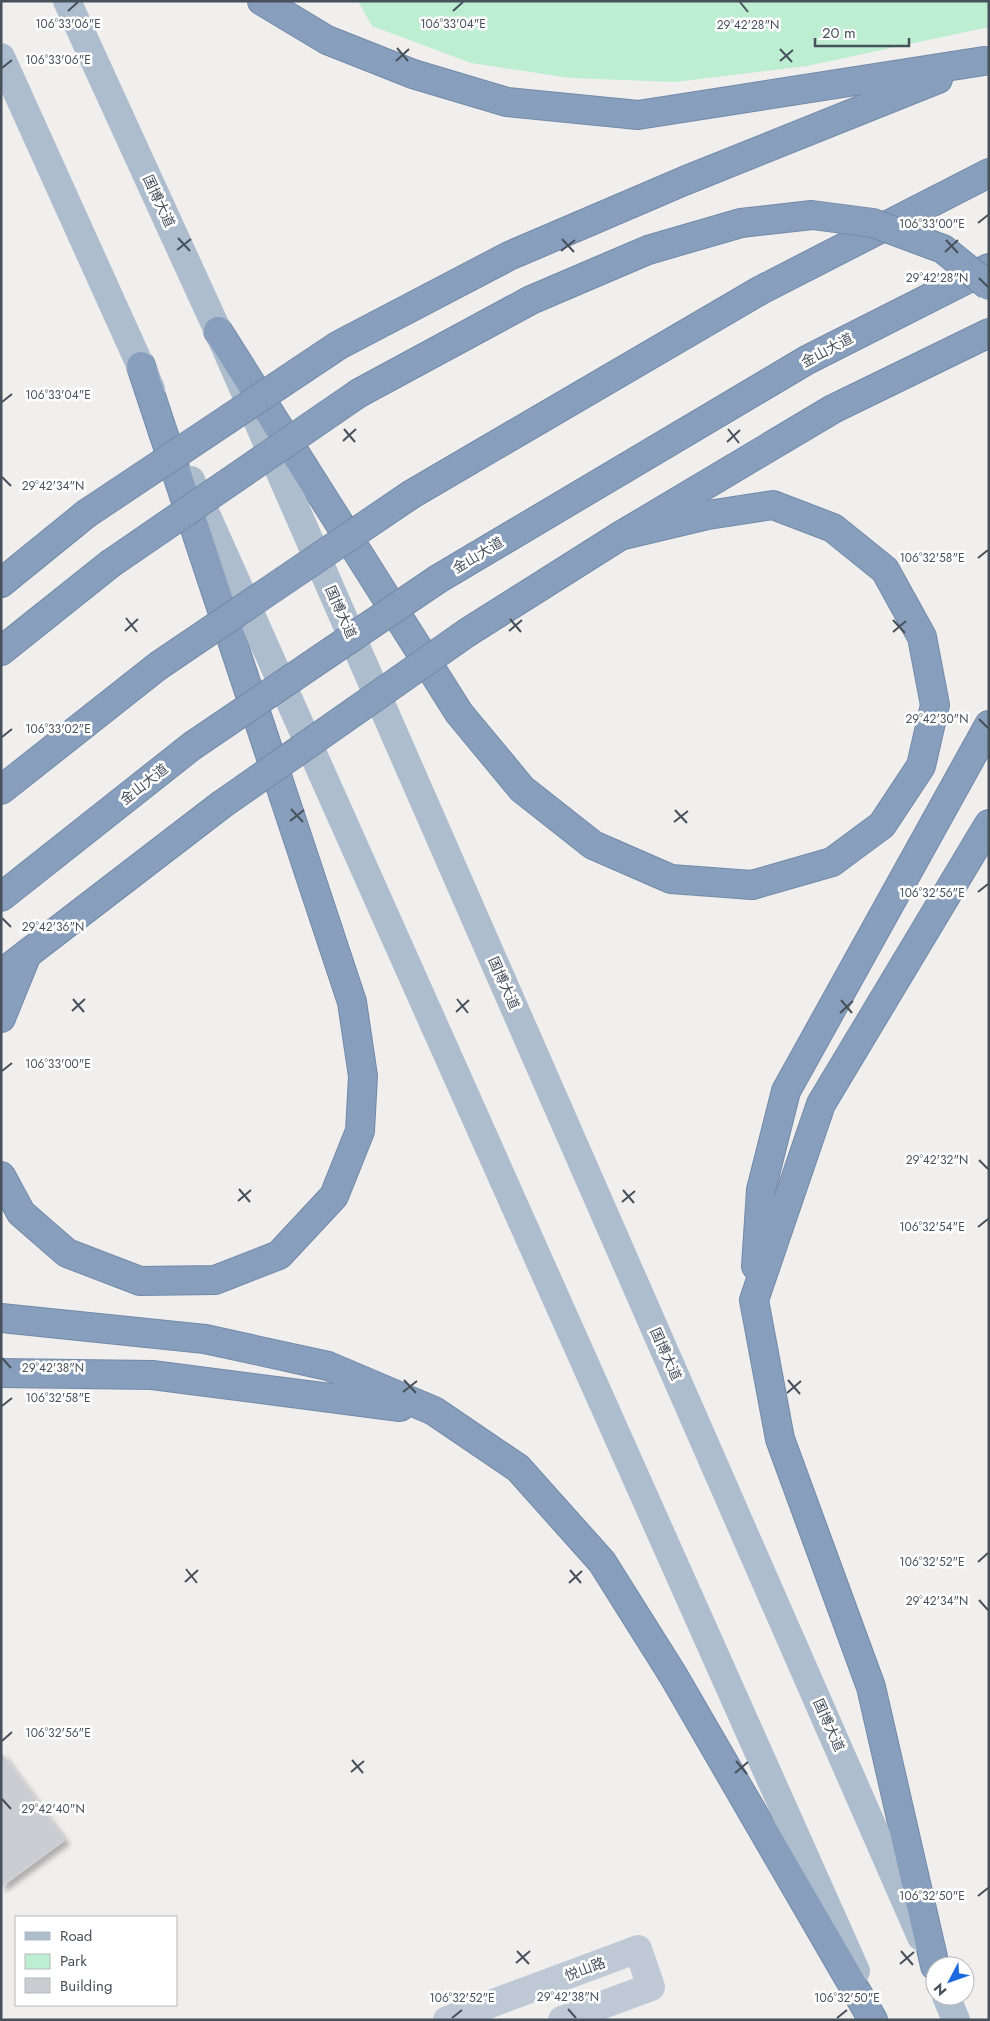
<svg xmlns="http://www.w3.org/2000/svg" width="990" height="2021" viewBox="0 0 990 2021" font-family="Jost,'Noto Sans SC',sans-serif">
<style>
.green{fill:#bdeed2}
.building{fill:#cbcdd3;stroke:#d2d4da;filter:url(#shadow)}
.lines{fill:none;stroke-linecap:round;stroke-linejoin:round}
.highway-casing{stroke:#728aa8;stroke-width:30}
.secondary{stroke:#bfc9d5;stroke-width:28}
.primary{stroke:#aebdcd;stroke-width:28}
.highway{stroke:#879fbd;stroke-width:28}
.highway-bridge-casing{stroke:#728aa8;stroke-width:30;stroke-linecap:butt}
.highway-bridge{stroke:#879fbd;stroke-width:28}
.ticks{fill:none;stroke:#47515b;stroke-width:2}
.labels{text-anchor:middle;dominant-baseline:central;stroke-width:5;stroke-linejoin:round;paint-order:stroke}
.street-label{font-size:14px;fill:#47515b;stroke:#fff}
.ticks-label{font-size:12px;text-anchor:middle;fill:#47515b;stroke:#fff;stroke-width:5;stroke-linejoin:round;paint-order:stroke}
</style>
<defs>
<filter id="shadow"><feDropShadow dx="4.5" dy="4.5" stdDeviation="2.5" flood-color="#0004"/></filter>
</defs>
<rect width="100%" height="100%" fill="#f1eeee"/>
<path class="green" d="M358 1H989V27L807 66 675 82 570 78 471 63 372 26Z"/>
<path class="building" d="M1 1752 65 1840 1 1887Z"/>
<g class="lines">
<defs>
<g id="highway">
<path d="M262 1 327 40 413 74 507 102 638 115 984 61"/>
<path d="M218 331 459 713 522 789 593 845 671 879 752 885 832 862 882 825 921 766 935 705 922 637 885 570 833 528 773 505 708 515 620 536"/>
<path d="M339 345 509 256 684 181 938 79"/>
<path d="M359 393 531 300 648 250"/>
<path d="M412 494 761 290 989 173"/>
<path d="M438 579 807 360 989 268"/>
<path d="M1 583 86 514"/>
<path d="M468 632 620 536 833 409 989 333"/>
<path d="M1 651 110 564"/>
<path d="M1 790 158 666"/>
<path d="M1 897 192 746"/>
<path d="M1 974 221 805"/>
<path d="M1 1018 27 954"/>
<path d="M1 1176 21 1213 67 1253 140 1281 215 1280 279 1255 334 1196 360 1131 363 1076 352 1002 141 366"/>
<path d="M756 1266 761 1190 786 1091 989 725"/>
<path d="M1 1318 205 1339 328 1366 434 1411 518 1468 602 1562 673 1675 873 2020"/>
<path d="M1 1373 152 1375 400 1407"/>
<path d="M935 1966 871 1687 780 1439 754 1300 821 1104 989 824"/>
</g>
</defs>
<use href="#highway" class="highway-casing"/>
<path class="secondary" d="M447 2020 638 1949 651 1987 562 2020"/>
<g class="primary">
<path d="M67 1 218 331 921 1937"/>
<path d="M1 57 151 389"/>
<path d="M191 480 856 1971"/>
<path d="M946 1996 956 2020"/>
</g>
<use href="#highway" class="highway"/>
<defs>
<g id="highway-bridge">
<path d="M648 250 741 223 812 215 873 223 943 249 989 286"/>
<path d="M86 514 339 345"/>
<path d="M110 564 359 393"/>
<path d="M158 666 412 494"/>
<path d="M192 746 438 579"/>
<path d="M221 805 468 632"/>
</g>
</defs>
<use href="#highway-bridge" class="highway-bridge-casing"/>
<use href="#highway-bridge" class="highway-bridge"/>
</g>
<path class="ticks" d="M740 2 748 12M68 11 78 2M453 11 463 2M397 48 408 61M780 49 792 62M396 61 409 49M780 61 793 50M2 68 12 60M978 223 988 215M178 238 190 251M562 239 574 252M946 240 958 253M177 250 191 239M561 251 575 240M945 252 958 240M979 278 988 287M2 402 12 394M344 429 355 442M728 429 739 443M343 441 356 429M727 442 740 430M2 477 11 486M978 558 988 550M126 618 137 632M510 619 521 632M893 620 905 633M125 631 138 619M509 631 522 620M893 632 906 621M979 719 988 728M2 737 12 729M291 809 303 822M675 810 687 823M290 821 304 810M674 822 688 811M978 892 988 884M2 918 11 927M73 999 84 1012M457 999 468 1013M841 1000 852 1013M72 1011 85 999M456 1012 469 1000M840 1013 853 1001M2 1071 12 1063M979 1160 988 1169M239 1189 250 1202M623 1190 634 1203M238 1201 251 1190M622 1202 635 1191M978 1227 988 1219M2 1358 11 1368M404 1380 416 1393M788 1380 800 1394M403 1392 417 1381M787 1393 801 1381M2 1406 12 1398M978 1562 988 1553M186 1569 197 1583M570 1570 581 1583M185 1582 198 1570M569 1583 582 1571M979 1600 988 1610M2 1741 12 1732M352 1760 363 1773M736 1761 747 1774M351 1772 364 1761M735 1773 748 1762M2 1799 11 1809M978 1896 988 1888M517 1951 529 1964M901 1951 913 1965M516 1963 530 1951M900 1964 914 1952M568 2009 576 2018M452 2018 462 2010M837 2018 847 2010"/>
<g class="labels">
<g class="street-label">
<text transform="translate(159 201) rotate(65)">国博大道</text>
<text transform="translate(827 350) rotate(-28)">金山大道</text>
<text transform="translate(478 555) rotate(-31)">金山大道</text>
<text transform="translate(341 612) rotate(66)">国博大道</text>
<text transform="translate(144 784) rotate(-38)">金山大道</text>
<text transform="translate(504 983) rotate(66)">国博大道</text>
<text transform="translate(666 1354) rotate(66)">国博大道</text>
<text transform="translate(829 1725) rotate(66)">国博大道</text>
<text transform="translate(585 1969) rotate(-20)">悦山路</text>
</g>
</g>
<g class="ticks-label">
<text x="68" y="28">106°33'06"E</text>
<text x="453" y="28">106°33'04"E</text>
<text x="748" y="29">29°42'28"N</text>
<text x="58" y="64">106°33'06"E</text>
<text x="932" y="228">106°33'00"E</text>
<text x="937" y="282">29°42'28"N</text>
<text x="58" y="399">106°33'04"E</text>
<text x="53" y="490">29°42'34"N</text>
<text x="932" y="562">106°32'58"E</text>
<text x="937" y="723">29°42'30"N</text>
<text x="58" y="733">106°33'02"E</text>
<text x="932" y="897">106°32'56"E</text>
<text x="53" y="931">29°42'36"N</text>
<text x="58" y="1068">106°33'00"E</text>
<text x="937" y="1164">29°42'32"N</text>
<text x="932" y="1231">106°32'54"E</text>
<text x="53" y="1372">29°42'38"N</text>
<text x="58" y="1402">106°32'58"E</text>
<text x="932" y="1566">106°32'52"E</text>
<text x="937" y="1605">29°42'34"N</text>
<text x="58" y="1737">106°32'56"E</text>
<text x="53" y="1813">29°42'40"N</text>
<text x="932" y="1900">106°32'50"E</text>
<text x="568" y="2001">29°42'38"N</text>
<text x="462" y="2002">106°32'52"E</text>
<text x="847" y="2002">106°32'50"E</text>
</g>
<rect width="990" height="2021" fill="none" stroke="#47515b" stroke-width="5"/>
<rect x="15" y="1916" width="162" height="90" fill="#ffffff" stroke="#b5b9bd"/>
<rect x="25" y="1932" width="25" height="8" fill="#aebdcd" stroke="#b5b9bd"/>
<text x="60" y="1941" font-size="15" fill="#47515b">Road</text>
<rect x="25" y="1954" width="25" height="15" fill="#bdeed2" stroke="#b5b9bd"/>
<text x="60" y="1966" font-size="15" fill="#47515b">Park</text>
<rect x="25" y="1978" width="25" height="15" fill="#cbcdd3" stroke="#b5b9bd"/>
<text x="60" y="1991" font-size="15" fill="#47515b">Building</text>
<g transform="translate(950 1981) rotate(229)"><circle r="24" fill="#ffffff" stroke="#b5b9bd"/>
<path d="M0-4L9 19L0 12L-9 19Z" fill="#1c69dd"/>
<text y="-8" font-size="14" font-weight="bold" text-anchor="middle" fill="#47515b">N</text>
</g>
<path d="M815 38v8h94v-8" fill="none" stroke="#47515b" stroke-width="2.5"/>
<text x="822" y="38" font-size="15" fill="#47515b" stroke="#ffffff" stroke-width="4" paint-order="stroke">20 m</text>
</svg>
